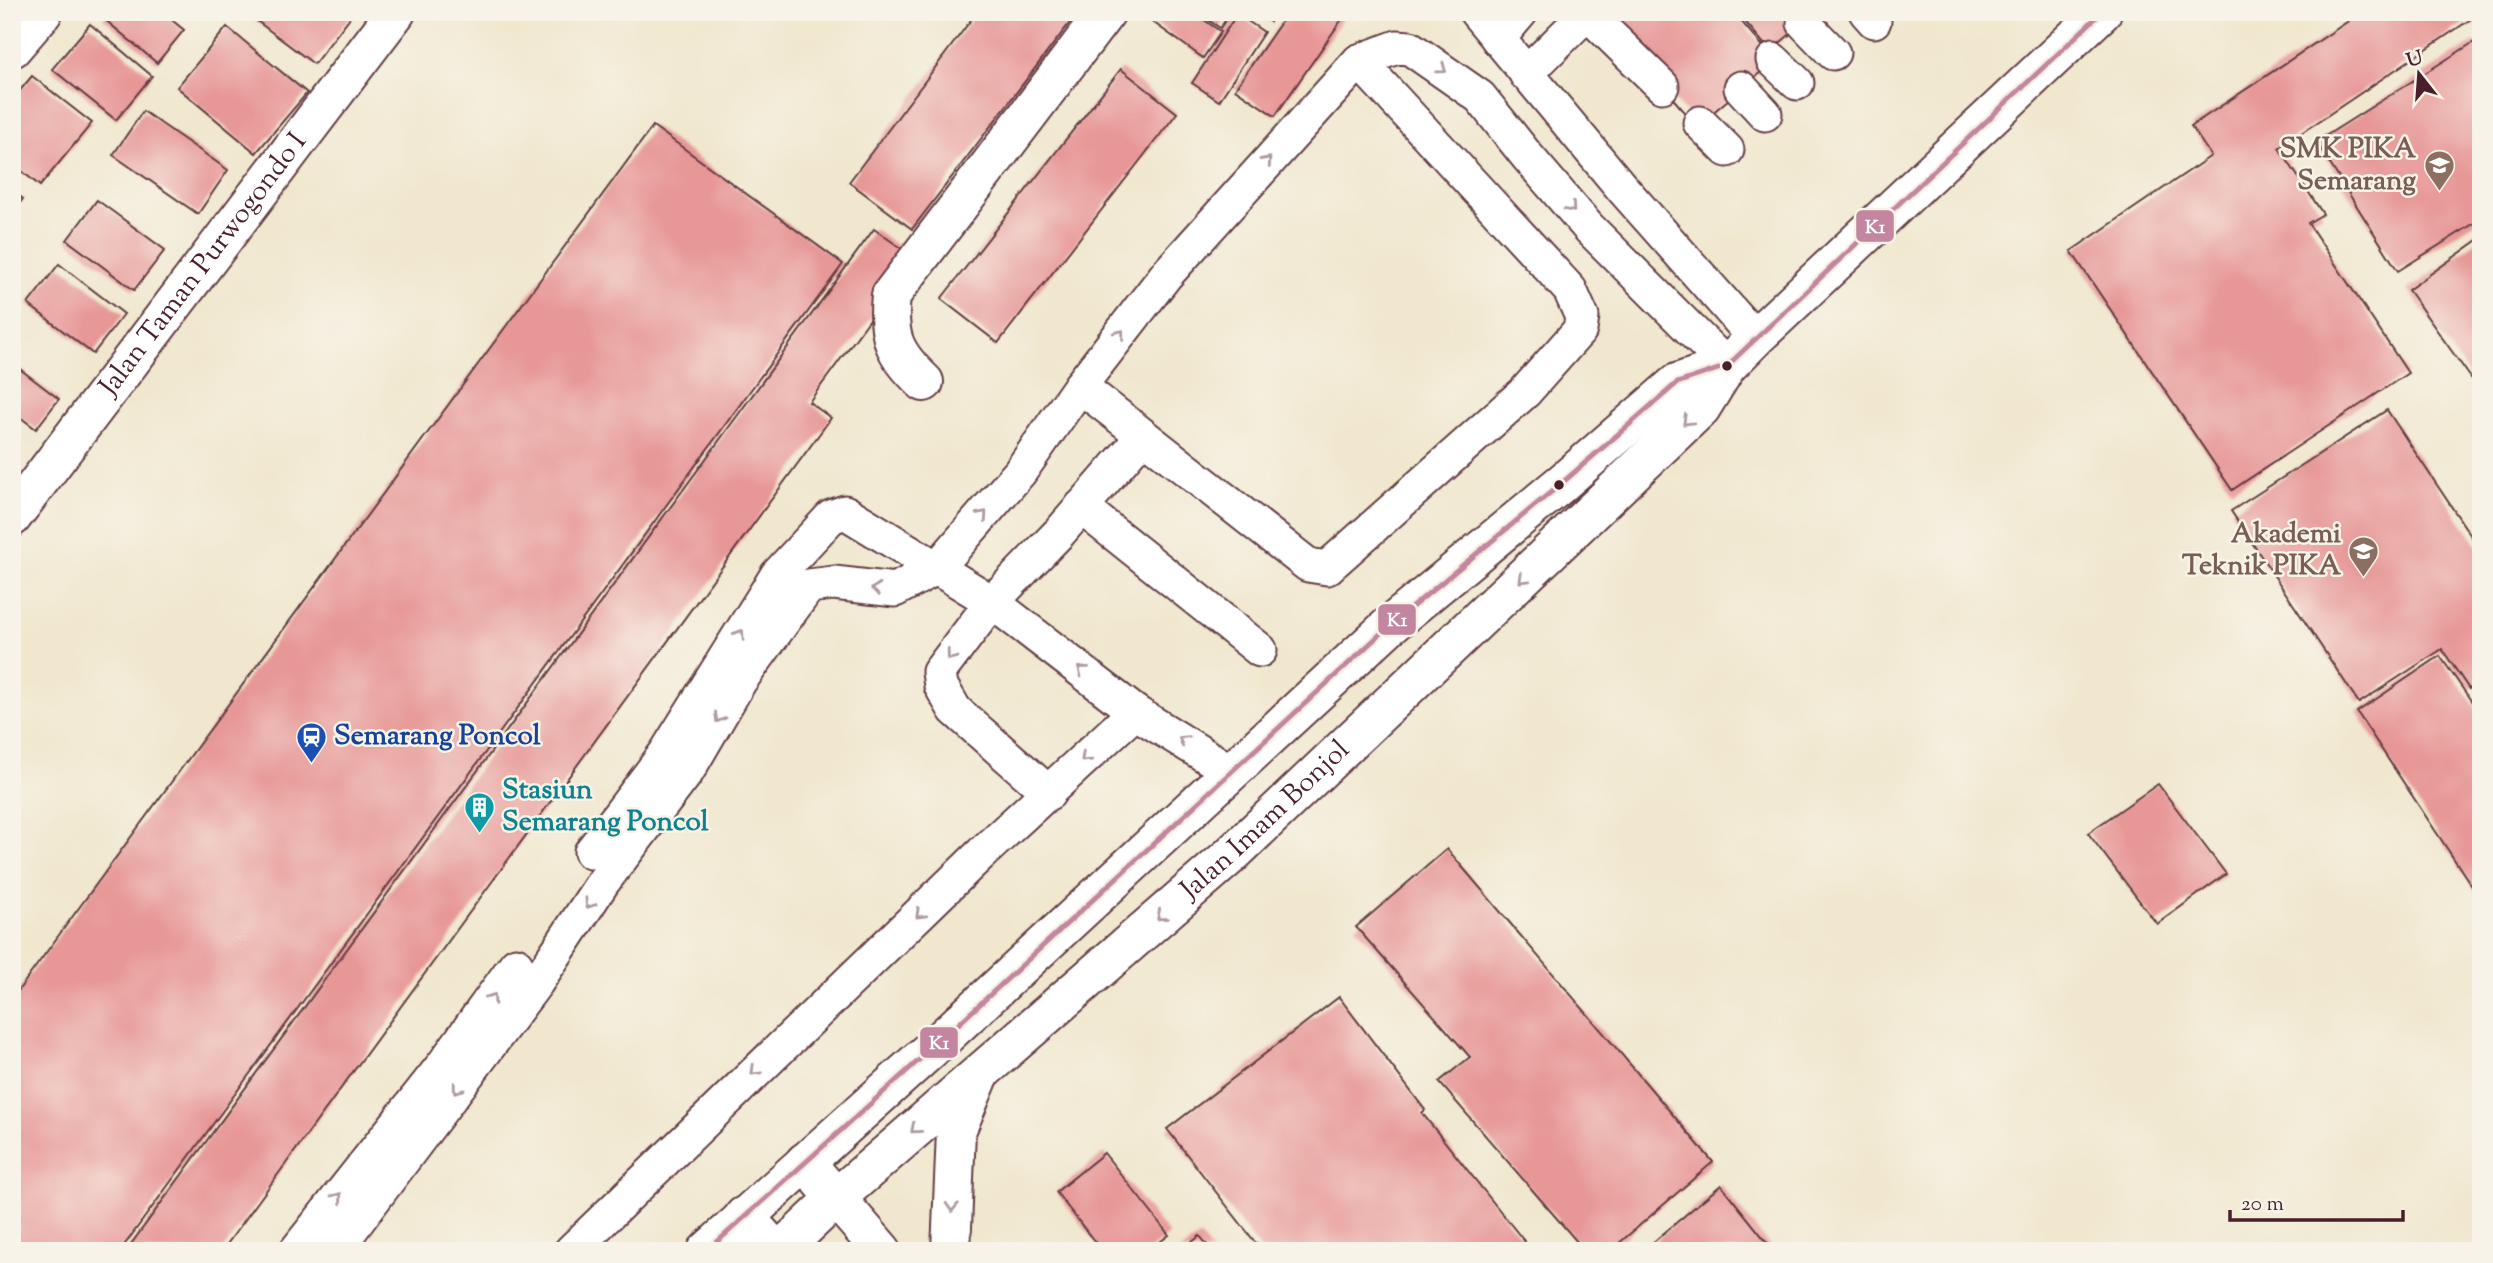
<svg xmlns="http://www.w3.org/2000/svg" width="2493" height="1263" viewBox="0 0 2493 1263" font-family="'Sorts Mill Goudy',serif">
<style>
.building{fill:#e79796}
.lines{fill:none;stroke-linecap:round;stroke-linejoin:round}
.lane-casing{stroke:#633d43;stroke-width:37}
.street-casing{stroke:#633d43;stroke-width:42}
.secondary-casing{stroke:#633d43;stroke-width:42}
.primary-casing{stroke:#633d43;stroke-width:42}
.lane{stroke:#fff;stroke-width:33}
.street{stroke:#fff;stroke-width:38}
.secondary{stroke:#fff;stroke-width:38}
.primary{stroke:#fff;stroke-width:38}
.bus-1-casing{stroke:#f7f3e8;stroke-width:10}
.bus-1{stroke:#c3859f;stroke-width:5}
.oneway{stroke:#ae9aa0}
.bus-dot{fill:#4a1f2b;stroke:#f7f3e8;stroke-width:2.5}
.labels{text-anchor:middle;dominant-baseline:central;stroke-width:5;stroke-linejoin:round;paint-order:stroke}
.education-label{font-size:28px;font-weight:bold;fill:#785e54;stroke:#f7f3e8;text-anchor:end}
.street-label{font-size:28px;fill:#4a1f2b;stroke:#f7f3e8}
.transit-label{font-size:28px;font-weight:bold;fill:#164399;stroke:#f7f3e8;text-anchor:start}
.culture-label{font-size:28px;font-weight:bold;fill:#0d838f;stroke:#f7f3e8;text-anchor:start}
.line-badge{stroke:#f7f3e8;stroke-width:2.5}
.badge-label{font-size:19px;text-anchor:middle;font-weight:bold;fill:#fff}
</style>
<rect width="100%" height="100%" fill="#f7f3e8"/>
<filter id="ink" filterUnits="userSpaceOnUse"><feTurbulence type="fractalNoise" baseFrequency=".0143" numOctaves="2"/><feDisplacementMap in="SourceGraphic" scale="14" xChannelSelector="R" yChannelSelector="G"/><feConvolveMatrix kernelMatrix="1 2 1 2 8 2 1 2 1" color-interpolation-filters="sRGB"/></filter>
<filter id="wash" filterUnits="userSpaceOnUse"><feTurbulence type="fractalNoise" baseFrequency=".00686" numOctaves="4" result="noise"/><feDisplacementMap in="SourceGraphic" scale="28" xChannelSelector="R" yChannelSelector="G"/><feGaussianBlur stdDeviation="1.57" result="paint"/><feColorMatrix in="noise" values="0 0 0 0 0 0 0 0 0 0 0 0 0 0 0 0 0 1.4 0 .05"/><feComposite in="paint" operator="in"/></filter>
<g filter="url(#wash)">
<rect width="100%" height="100%" fill="#f0e7ce"/>
<g id="blocks">
<g class="building">
<path d="M108 12H162L184 30 157 63 103 18Z"/>
<path d="M245 12H354L314 64Z"/>
<path d="M977 12H1078L912 229 849 182Z"/>
<path d="M1156 12H1193L1221 32 1203 58 1150 20Z"/>
<path d="M1197 12H1231L1220 28Z"/>
<path d="M1255 12H1276L1270 22Z"/>
<path d="M1288 12H1347L1275 116 1235 89Z"/>
<path d="M1597 12H1733L1775 60 1697 126Z"/>
<path d="M1737 12H1817L1770 51Z"/>
<path d="M2362 12H2466L2471 19 2279 148 2323 214 2308 223 2408 373 2232 490 2071 251 2211 156 2191 126Z"/>
<path d="M1237 14 1264 32 1219 101 1192 83Z"/>
<path d="M90 24 152 76 116 120 52 69Z"/>
<path d="M227 27 307 93 256 153 177 87Z"/>
<path d="M2474 42 2481 52V219L2398 271 2316 142Z"/>
<path d="M1121 69 1177 113 998 343 941 299Z"/>
<path d="M32 76 92 123 40 186 12 163V100Z"/>
<path d="M143 111 228 170 198 214 113 155Z"/>
<path d="M653 126 843 264 120 1251H25L12 1242V999Z"/>
<path d="M12 190 23 199 12 213Z"/>
<path d="M97 200 165 250 134 290 67 240Z"/>
<path d="M874 229 915 258 809 402 831 418 222 1251H126Z"/>
<path d="M2481 238V392L2408 290Z"/>
<path d="M59 264 124 314 93 354 28 304Z"/>
<path d="M12 363 59 399 36 429 12 411Z"/>
<path d="M2387 410 2481 551V681L2469 689 2442 649 2359 703 2231 511Z"/>
<path d="M2440 656 2481 715V900L2357 712Z"/>
<path d="M2158 784 2226 874 2157 924 2088 833Z"/>
<path d="M1447 849 1713 1162 1610 1251H1585L1439 1082 1470 1057 1356 927Z"/>
<path d="M1339 997 1425 1110 1422 1113 1532 1251H1262L1167 1129Z"/>
<path d="M1104 1153 1169 1235 1148 1251H1102L1056 1192Z"/>
<path d="M1721 1185 1774 1251 1645 1249Z"/>
<path d="M1200 1236 1212 1251H1180Z"/>
</g>
</g>
</g>
<g filter="url(#ink)">
<use href="#blocks" fill-opacity="0" stroke="#633d43" stroke-width="2"/>
<g class="lines">
<defs>
<g id="lane">
<path d="M1476 12 1622 188 1755 338"/>
<path d="M1866 12 1874 21"/>
<path d="M1587 13 1662 86"/>
<path d="M1804 23 1833 53"/>
<path d="M1498 39 1521 12"/>
<path d="M1773 60 1797 83"/>
<path d="M1526 74 1588 12"/>
<path d="M1741 88 1765 114"/>
<path d="M1700 123 1727 150"/>
<path d="M1080 386 1308 565 1327 568 1525 392 1580 330 1582 317 1570 290 1359 61"/>
<path d="M1081 507 1260 650"/>
<path d="M1049 793 955 710 941 686 939 672 992 602 1060 532 1143 436"/>
<path d="M591 852 665 754 777 575 831 517 845 512 992 602 1135 712 1230 771"/>
<path d="M296 1251 443 1065 516 964"/>
<path d="M335 1251 537 982 603 882 687 772 740 681 809 586 834 583 895 590 938 567 1020 472 1080 386 1166 275 1359 61 1397 47 1410 48 1480 97 1527 156 1588 227 1727 366"/>
<path d="M571 1251 982 853 1135 712"/>
</g>
<g id="street">
<path d="M12 48 43 12"/>
<path d="M924 382C893 353 887 336 891 295L1106 12"/>
<path id="s1" d="M12 517 396 12"/>
</g>
<g id="secondary">
<path d="M805 1162 882 1251"/>
<path d="M744 1216 776 1251"/>
</g>
<g id="primary">
<path d="M707 1251 939 1042 1389 626 1562 483 1677 383 1727 366"/>
<path id="s2" d="M780 1251 836 1198 1231 855 1701 408 1727 366 1755 338 2102 12"/>
<path d="M951 1251 956 1131 978 1079"/>
</g>
</defs>
<use href="#lane" class="lane-casing"/>
<use href="#street" class="street-casing"/>
<use href="#secondary" class="secondary-casing"/>
<use href="#primary" class="primary-casing"/>
<use href="#lane" class="lane"/>
<use href="#street" class="street"/>
<use href="#secondary" class="secondary"/>
<use href="#primary" class="primary"/>
<defs>
<path id="bus-1" d="M707 1251 939 1042 1389 626 1562 483 1677 383 1727 366 2102 12"/>
</defs>
<use href="#bus-1" class="bus-1-casing"/>
<use href="#bus-1" class="bus-1"/>
</g>
<defs><path id="oneway-chevron" d="M-2-3.5L2.5 0L-2 3.5" fill="none" stroke-width="1.6" stroke-linecap="round" stroke-linejoin="round" transform="scale(1.75)"/></defs>
<g class="oneway">
<use href="#oneway-chevron" transform="translate(1442 69) rotate(36)"/>
<use href="#oneway-chevron" transform="translate(1267 161) rotate(-48)"/>
<use href="#oneway-chevron" transform="translate(1571 208) rotate(49)"/>
<use href="#oneway-chevron" transform="translate(1120 334) rotate(-52)"/>
<use href="#oneway-chevron" transform="translate(1687 421) rotate(136)"/>
<use href="#oneway-chevron" transform="translate(983 515) rotate(-49)"/>
<use href="#oneway-chevron" transform="translate(1523 579) rotate(136)"/>
<use href="#oneway-chevron" transform="translate(876 589) rotate(-175)"/>
<use href="#oneway-chevron" transform="translate(740 634) rotate(-57)"/>
<use href="#oneway-chevron" transform="translate(951 656) rotate(127)"/>
<use href="#oneway-chevron" transform="translate(1082 670) rotate(-142)"/>
<use href="#oneway-chevron" transform="translate(719 718) rotate(120)"/>
<use href="#oneway-chevron" transform="translate(1183 740) rotate(-149)"/>
<use href="#oneway-chevron" transform="translate(1085 758) rotate(137)"/>
<use href="#oneway-chevron" transform="translate(589 904) rotate(124)"/>
<use href="#oneway-chevron" transform="translate(920 914) rotate(136)"/>
<use href="#oneway-chevron" transform="translate(1161 916) rotate(139)"/>
<use href="#oneway-chevron" transform="translate(492 998) rotate(-54)"/>
<use href="#oneway-chevron" transform="translate(755 1071) rotate(136)"/>
<use href="#oneway-chevron" transform="translate(457 1089) rotate(127)"/>
<use href="#oneway-chevron" transform="translate(915 1129) rotate(139)"/>
<use href="#oneway-chevron" transform="translate(338 1197) rotate(-52)"/>
<use href="#oneway-chevron" transform="translate(952 1207) rotate(92)"/>
</g>
</g>
<defs>
<symbol id="school-pin" viewBox="-11 -11 22 30"><path d="M0 17L-7.5 6A9.5 9.5 0 1 1 7.5 6Z" fill="#8d6e63" stroke="#f7f3e8"/><path d="M0-5L7-2L0 1L-7-2ZM-4 1L0 2.5L4 1V4Q0 6-4 4Z" fill="#fff"/></symbol>
<symbol id="university-pin" viewBox="-11 -11 22 30"><path d="M0 17L-7.5 6A9.5 9.5 0 1 1 7.5 6Z" fill="#8d6e63" stroke="#f7f3e8"/><path d="M0-5L7-2L0 1L-7-2ZM-4 1L0 2.5L4 1V4Q0 6-4 4Z" fill="#fff"/></symbol>
<symbol id="station-pin" viewBox="-11 -11 22 30"><path d="M0 17L-7.5 6A9.5 9.5 0 1 1 7.5 6Z" fill="#1a4fb4" stroke="#f7f3e8"/><path d="M-3-6H3Q5-6 5-4V2Q5 4 3 4L4.5 6H3L1.5 4h-3L-3 6H-4.5L-3 4Q-5 4-5 2V-4Q-5-6-3-6ZM-3.5-4v3h7v-3ZM-3.5 1v1.5H-2V1ZM2 1v1.5H3.5V1Z" fill="#fff"/></symbol>
<symbol id="building-pin" viewBox="-11 -11 22 30"><path d="M0 17L-7.5 6A9.5 9.5 0 1 1 7.5 6Z" fill="#0f9aa8" stroke="#f7f3e8"/><path d="M-4-6H4V6H1V3H-1V6H-4ZM-2.5-4.3h1.7v1.8h-1.7ZM.8-4.3h1.7v1.8H.8ZM-2.5-1h1.7V.8h-1.7ZM.8-1h1.7V.8H.8Z" fill="#fff"/></symbol>
</defs>
<g fill-rule="evenodd">
<use href="#school-pin" x="2422" y="148" width="35" height="47"/>
<use href="#university-pin" x="2346" y="534" width="35" height="47"/>
<use href="#station-pin" x="294" y="720" width="35" height="47"/>
<use href="#building-pin" x="462" y="790" width="35" height="47"/>
</g>
<g class="bus-dot">
<circle cx="1727" cy="366" r="6"/>
<circle cx="1559" cy="485" r="6"/>
</g>
<g class="labels">
<g class="education-label">
<text x="2416" y="150">SMK PIKA<tspan x="2416" dy="32">Semarang</tspan></text>
<text x="2341" y="535">Akademi<tspan x="2341" dy="32">Teknik PIKA</tspan></text>
</g>
<g class="street-label">
<text stroke="none"><textPath href="#s1" startOffset="317">Jalan Taman Purwogondo I</textPath></text>
<text stroke="none"><textPath href="#s2" startOffset="649">Jalan Imam Bonjol</textPath></text>
</g>
<g class="transit-label">
<text x="334" y="737">Semarang Poncol</text>
</g>
<g class="culture-label">
<text x="502" y="791">Stasiun<tspan x="502" dy="32">Semarang Poncol</tspan></text>
</g>
</g>
<g class="line-badge">
<rect x="1855" y="209" width="40" height="34" rx="7" fill="#c3859f"/>
<rect x="1377" y="603" width="40" height="33" rx="7" fill="#c3859f"/>
<rect x="919" y="1026" width="40" height="33" rx="7" fill="#c3859f"/>
</g>
<g class="badge-label">
<text x="1875" y="233">K1</text>
<text x="1397" y="626">K1</text>
<text x="939" y="1049">K1</text>
</g>
<rect width="2493" height="1263" fill="none" stroke="#f7f3e8" stroke-width="42"/>
<g transform="translate(2419 74) rotate(343)" stroke="#f7f3e8" stroke-width="5" paint-order="stroke">
<path d="M0-5L12 26L0 18L-12 26Z" fill="#4a1f2b"/>
<text y="-10" font-size="19" font-weight="bold" text-anchor="middle" fill="#4a1f2b">U</text>
</g>
<path d="M2230 1210v10h173v-10" fill="none" stroke="#4a1f2b" stroke-width="3.5"/>
<text x="2241" y="1210" font-size="21" fill="#4a1f2b" stroke="#f7f3e8" stroke-width="5" paint-order="stroke">20 m</text>
</svg>
